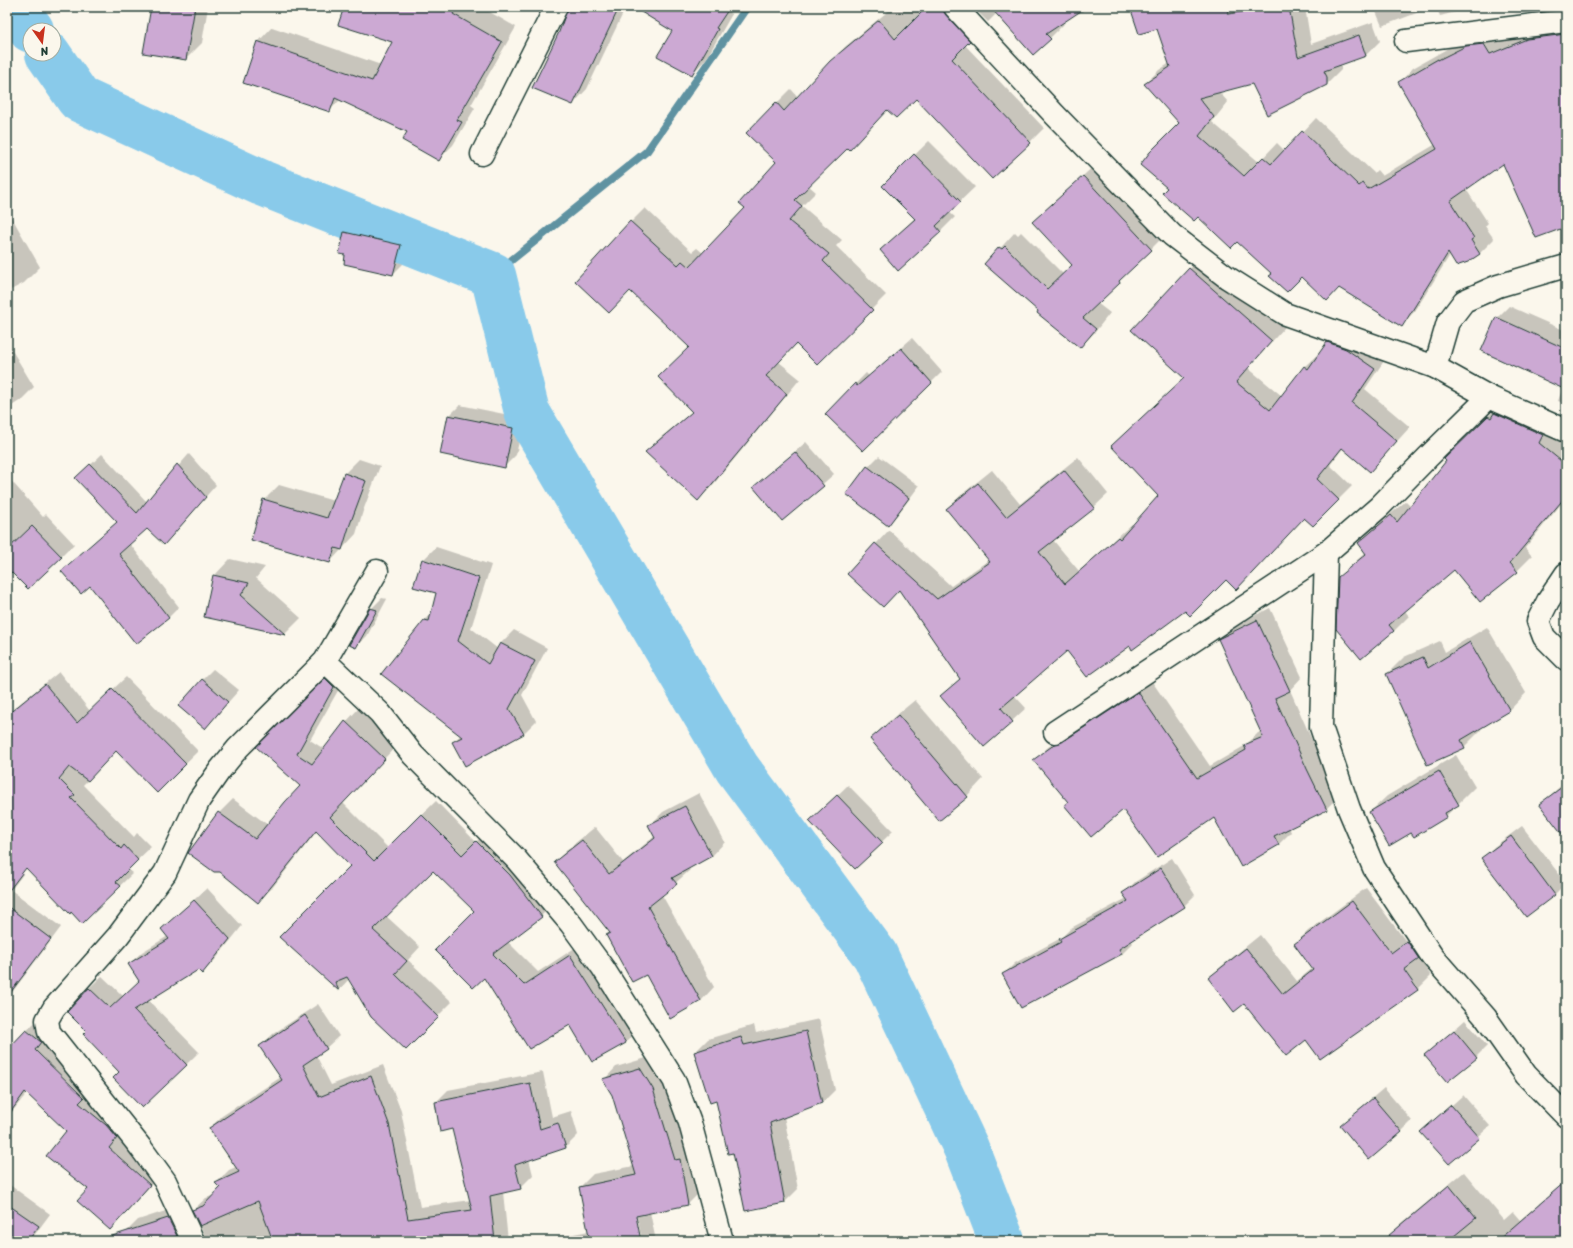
<svg xmlns="http://www.w3.org/2000/svg" width="1573" height="1248" viewBox="0 0 1573 1248" font-family="Sriracha,sans-serif">
<style>
.shadow{fill:#0003}
.lines{fill:none;stroke-linecap:round;stroke-linejoin:round}
.stream{stroke:#5f92a1;stroke-width:8}
.river{stroke:#89caea;stroke-width:46}
.building{fill:#cca9d3;stroke:#1f3d34}
.minor-casing{stroke:#1f3d34;stroke-width:25}
.minor{stroke:#fbf7ec;stroke-width:22}
</style>
<rect width="100%" height="100%" fill="#fbf7ec"/>
<filter id="ink" filterUnits="userSpaceOnUse"><feTurbulence type="fractalNoise" baseFrequency=".025" numOctaves="2"/><feDisplacementMap in="SourceGraphic" scale="8" xChannelSelector="R" yChannelSelector="G"/><feConvolveMatrix kernelMatrix="1 2 1 2 8 2 1 2 1" color-interpolation-filters="sRGB"/></filter>
<g filter="url(#ink)">
<g class="shadow">
<path d="M152 7H208L202 43 186 59Z"/>
<path d="M345 7H481L516 27 471 105 475 108 453 145 439 159 408 132 341 99 329 111 258 42 272 27 381 65 393 41Z"/>
<path d="M535 7H542L540 10Z"/>
<path d="M569 7H626L587 89 573 104 568 13Z"/>
<path d="M635 7H733L729 13 732 14 706 59 692 74 673 30Z"/>
<path d="M893 7H965L983 27 965 45 1044 128 1030 142 916 97 888 109 850 149 848 147 808 185 816 192 802 206 842 240 836 246 886 295 817 364 796 343 779 362 800 379 712 486 698 500 646 452 660 438 693 411 690 347 631 222 645 208 692 252 697 248 703 253 746 208 778 162 747 133 791 89 798 97 845 47Z"/>
<path d="M973 7H1085L1062 22 1064 24 1050 38 997 13 988 22Z"/>
<path d="M1131 7H1305L1311 44 1373 22 1380 41 1366 55 1341 64V70L1327 84 1252 83 1219 92 1228 102 1212 122 1259 162 1277 143 1285 151 1316 118 1374 173 1377 170 1382 176 1436 144 1399 83 1413 68 1452 46 1453 47 1481 32 1499 30 1504 41 1542 25 1566 22V226L1503 163 1466 189 1488 223 1485 226 1494 239 1480 253 1467 261 1450 255 1415 311 1401 325 1339 287 1302 276 1273 274 1238 241 1169 188 1180 123 1145 84 1159 70 1170 63 1157 28Z"/>
<path d="M1374 7H1433L1382 26Z"/>
<path d="M1436 7H1476L1440 16Z"/>
<path d="M929 141 975 187 949 212 955 217 940 232 881 250 915 218 883 186Z"/>
<path d="M1098 162 1166 234 1097 303 1110 313 1095 332 1080 347 986 264 1015 232 1018 235 1021 232 1063 274 1073 265 1033 222Z"/>
<path d="M7 209 40 267 24 283 7 292Z"/>
<path d="M356 221 411 234 404 263 393 274 347 255 345 232Z"/>
<path d="M1203 255 1285 327 1248 368 1282 396 1305 366 1319 353 1320 354 1327 343 1341 329 1388 355 1365 389 1410 427 1370 471 1343 448 1330 465 1352 486 1313 525 1305 517 1185 610 1130 645 1067 649 1014 695 1026 708 1012 721 941 696 961 678 899 589 848 574 889 530 951 586 989 560 947 509 961 495 992 470 1020 504 1078 457 1108 494 1094 507 1053 540 1079 571 1132 524 1133 526 1159 496 1185 378 1133 330Z"/>
<path d="M1566 279V302H1563L1565 280Z"/>
<path d="M1509 306 1566 331V404L1558 401 1563 387 1497 318Z"/>
<path d="M912 338 942 372 863 450 826 414 866 373 869 376Z"/>
<path d="M7 342 34 387 21 400 7 409Z"/>
<path d="M1504 401 1566 438V498L1525 548 1532 556 1517 571 1454 568 1405 611 1409 616 1394 631 1339 577 1366 552 1359 543 1374 528 1406 501 1411 506 1447 461 1445 459Z"/>
<path d="M460 405 524 418 516 455 505 466 449 416Z"/>
<path d="M806 442 834 474 782 520 754 488Z"/>
<path d="M102 454 147 502 189 454 216 485 164 544 147 528 130 544 179 607 168 618 74 560 118 521 77 478Z"/>
<path d="M879 456 919 486 898 514 888 525 847 494 868 467Z"/>
<path d="M359 459 380 466 363 511 356 534 330 562 264 500 279 485 334 501 345 473Z"/>
<path d="M7 476 43 517 46 514 74 544 61 557 7 566Z"/>
<path d="M436 547 491 565 471 628 498 649 501 643 514 630 547 648 522 695 536 721 523 734 453 742 461 735 424 620 433 612 437 593 423 560Z"/>
<path d="M230 559 265 567 256 578 301 618 285 634 205 617 214 576Z"/>
<path d="M382 598 387 599 367 636 356 647 371 609Z"/>
<path d="M1270 608 1302 677 1290 690 1319 756 1339 796 1326 809 1289 827 1291 832 1279 844 1214 817 1123 809 1069 802 1035 760 1047 748 1068 732 1151 680 1210 766 1246 745 1258 733 1262 731 1219 639 1232 627Z"/>
<path d="M1487 627 1526 693 1510 710 1479 728 1481 730 1464 747 1387 674 1404 657 1440 641 1445 652Z"/>
<path d="M340 665 348 673 310 740 324 749 346 722 359 708 398 744 343 803 388 848 436 801 476 842 490 828 555 902 541 916 508 942 538 972 584 942 639 1029 625 1043 570 1023 529 1047 475 911 433 869 386 916 420 947 408 960 452 1002 406 1048 349 979 339 990 281 937 352 866 317 831 272 888 258 902 220 871 219 813 233 799 268 825 302 786 258 747Z"/>
<path d="M213 669 239 690 215 717 202 680Z"/>
<path d="M59 672 90 711 126 677 198 751 157 791 117 750 83 785 134 837 137 833 151 847 128 869 133 873 87 918 7 846V714Z"/>
<path d="M915 700 983 779 967 796 871 739 887 723Z"/>
<path d="M1456 755 1475 787 1446 816 1412 831 1370 812 1387 796Z"/>
<path d="M1566 781V837L1541 804Z"/>
<path d="M848 785 893 831 855 868 821 811Z"/>
<path d="M699 793 725 842 712 856 688 868 690 870 662 895 714 987 701 1001 671 1017 647 974 607 935 611 932 555 862 568 849 595 827 623 862 655 836 650 825 663 812Z"/>
<path d="M1522 826 1566 883 1555 894 1526 915 1483 858 1494 847Z"/>
<path d="M1172 858 1195 895 1184 906 1131 940 1133 943 1122 954 1004 974 1015 963 1061 938 1071 928 1127 898 1124 893 1135 882Z"/>
<path d="M7 865 23 874 11 890 61 927 7 999Z"/>
<path d="M207 888 242 926 214 961 202 973 198 968 148 1000 199 1052 143 1107 120 1072 87 1031 89 988 102 976 123 996 140 981 129 964 142 952 168 936 162 929Z"/>
<path d="M1366 888 1405 940 1421 929 1432 945 1419 958 1431 976 1418 989 1321 1058 1306 1038 1244 1002 1209 978 1223 965 1260 935 1297 981 1313 968 1295 944 1308 931Z"/>
<path d="M318 1004 339 1036 326 1048 316 1055 331 1085 383 1065 401 1111 420 1207 471 1200 453 1128 436 1102 448 1090 543 1072 552 1117 571 1111 578 1135 566 1147 529 1159 533 1175 520 1188 503 1192 508 1241H206L205 1236 193 1210 206 1198 215 1195 221 1188 216 1183 229 1170 236 1167 210 1128 222 1116 281 1077 260 1046 273 1034Z"/>
<path d="M38 1019 162 1173 122 1216 90 1189 67 1131 27 1093 7 1118V1051Z"/>
<path d="M819 1019 835 1090 822 1103 784 1116 798 1189 785 1202 745 1210 734 1151 717 1100 695 1052 708 1039 754 1025 756 1033Z"/>
<path d="M1465 1020 1487 1046 1476 1057 1426 1055Z"/>
<path d="M653 1056 665 1077 700 1192 688 1204 650 1212 656 1241H642L636 1211H634L640 1241H538L589 1231 580 1187 593 1174 634 1166 613 1095 604 1080 616 1067Z"/>
<path d="M1384 1088 1412 1121 1401 1132 1341 1125Z"/>
<path d="M1463 1095 1490 1126 1449 1163 1422 1132Z"/>
<path d="M1464 1172 1504 1220 1513 1212 1520 1220 1566 1181V1231L1555 1241H1452L1449 1238 1446 1241H1391L1388 1237 1402 1223Z"/>
<path d="M7 1183 50 1214 30 1241H7Z"/>
<path d="M181 1206 198 1239 204 1241H129L126 1232 138 1220Z"/>
</g>
<g class="lines">
<path class="stream" d="M493 275 647 151 747 7"/>
<g class="river">
<path d="M15 7 31 30"/>
<path d="M48 54 79 99 262 183 493 275 527 412 737 768 875 955 966 1148 1002 1241"/>
</g>
</g>
<g class="building">
<path d="M151 7H195L186 60 143 53Z"/>
<path d="M344 7H456L453 14 502 42 457 120 462 122 439 161 402 140 407 132 335 98 330 112 243 83 257 41 372 81 392 42 338 25Z"/>
<path d="M568 7H605L617 12 573 105 532 88 559 32Z"/>
<path d="M633 7H730L716 28 718 29 692 75 657 56 672 31Z"/>
<path d="M927 7H943L946 15 970 41 952 59 1031 143 992 179 916 99 896 118 887 110 850 150 848 148 795 200 802 206 789 221 829 254 823 261 873 310 817 365 796 344 766 376 787 394 698 501 645 452 692 412 658 377 689 347 630 291 609 313 575 281 630 221 678 265 682 261 689 267 745 208 739 203 776 162 746 133 776 102 784 111 830 61 879 20 895 39Z"/>
<path d="M990 7H1087L1046 34 1051 39 1033 55Z"/>
<path d="M1130 7H1227L1228 14 1272 7H1289L1298 57 1359 35 1366 56 1324 71 1327 77V85L1267 115 1252 84 1199 98 1214 117 1199 136 1244 176 1263 157 1271 164 1302 131 1359 186 1363 183 1368 189 1437 149 1398 82 1438 59V60L1466 46 1484 44 1490 54 1527 39 1566 34V227L1536 238 1503 164 1450 201 1474 238 1471 240 1480 254 1468 262 1456 266 1448 253 1402 327 1339 288 1327 301 1302 277 1287 292 1269 276 1272 274 1237 242 1231 248 1198 217 1194 221 1162 193 1167 188 1140 165 1150 152 1179 123 1144 84 1170 67 1157 29 1139 34Z"/>
<path d="M914 154 961 202 936 226 941 232 898 271 880 250 915 219 882 186Z"/>
<path d="M1083 176 1152 250 1119 281 1120 283 1083 318 1096 329 1080 348 1037 313 1038 311 984 264 999 247 1002 249 1005 246 1047 289 1072 265 1032 222Z"/>
<path d="M344 232 401 245 393 275 344 264 345 255 339 254Z"/>
<path d="M1189 268 1272 341 1236 382 1270 410 1304 366 1308 369 1327 342 1346 349 1375 369 1352 403 1397 441 1370 472 1342 448 1317 479 1339 500 1313 526 1304 518 1236 590 1226 580 1190 616 1185 611 1132 650 1130 646 1087 677 1067 651 1001 708 1013 722 984 747 940 696 960 679 899 590 883 607 847 574 875 543 937 599 990 562 946 509 978 483 1006 517 1064 470 1095 508 1039 552 1065 584 1118 537 1120 539 1158 496 1111 446 1184 378 1131 330Z"/>
<path d="M1496 317 1566 349V390L1481 351Z"/>
<path d="M901 348 932 383 863 451 825 414 855 383 857 386Z"/>
<path d="M1494 413 1543 435 1539 443 1566 465V496L1510 563 1518 572 1480 602 1454 570 1389 625 1394 631 1361 659 1336 629 1338 577 1366 554 1358 543 1391 515 1397 522 1446 461 1444 459 1488 416 1491 418Z"/>
<path d="M448 415 513 428 505 468 440 454Z"/>
<path d="M795 452 824 486 782 521 753 487Z"/>
<path d="M90 464 137 513 177 464 206 497 164 545 147 529 119 554 169 618 136 644 90 586 81 594 61 571 117 522 75 478Z"/>
<path d="M867 466 909 498 888 526 846 494Z"/>
<path d="M344 473 366 481 349 527 342 550 335 548 330 563 251 540 263 499 327 518Z"/>
<path d="M32 526 62 557 28 589 7 568V550Z"/>
<path d="M422 559 479 578 458 641 488 664 500 643 535 661 509 709 524 734 465 766 452 742 462 737 381 674 424 620 429 621 436 593 413 587Z"/>
<path d="M213 575 249 583 241 595 286 635 204 617Z"/>
<path d="M370 608 377 610 356 648 349 645Z"/>
<path d="M1257 620 1290 691 1275 698 1307 769 1327 810 1274 836 1279 845 1241 867 1214 818 1157 857 1123 810 1091 837 1064 805 1068 802 1033 760 1055 744 1062 742 1138 692 1197 778 1246 750 1244 745 1263 737 1218 639Z"/>
<path d="M1470 642 1510 711 1461 740 1465 748 1427 765 1386 674 1423 657 1428 668Z"/>
<path d="M325 678 334 687 297 754 312 764 345 721 385 759 330 817 374 861 421 814 462 855 476 841 510 875 542 917 493 954 524 985 570 955 626 1043 592 1062 570 1025 529 1049 484 978 473 988 435 950 474 911 433 871 373 930 407 961 395 974 439 1017 406 1050 371 1017 347 977 335 982 339 991 279 937 350 866 316 831 258 903 220 872H214L188 853 218 812 255 839 285 802 300 786 256 747Z"/>
<path d="M202 679 228 702 205 729 178 706Z"/>
<path d="M45 684 77 723 112 689 186 764 157 793 116 751 88 781 69 767 59 779 75 795 71 798 121 849 124 845 138 860 116 882 121 886 82 924 71 912 70 914 26 868 7 893V715Z"/>
<path d="M898 715 968 797 939 821 870 739Z"/>
<path d="M1439 771 1459 805 1445 813 1447 817 1414 837 1411 833 1389 846 1369 812Z"/>
<path d="M1566 784V839L1539 804Z"/>
<path d="M837 795 883 843 855 869 809 821Z"/>
<path d="M685 806 712 856 672 878 677 884 648 907 701 1001 670 1019 646 975 632 982 606 935 610 933 554 862 582 840 609 874 655 838 648 825Z"/>
<path d="M1511 836 1555 895 1526 917 1481 858Z"/>
<path d="M1161 868 1185 907 1119 949 1122 954 1021 1008 1002 974 1061 942 1059 939 1128 901 1122 893Z"/>
<path d="M194 900 230 939 202 974 198 970 134 1010 187 1065 142 1108 113 1078 119 1072 83 1034 86 1031 67 1012 89 988 110 1008 139 981 128 964 169 939 161 929Z"/>
<path d="M1352 901 1391 953 1407 941 1419 959 1404 970 1418 990 1320 1059 1306 1040 1286 1056 1244 1004 1234 1012 1208 978 1246 948 1283 994 1313 970 1294 944Z"/>
<path d="M7 906 51 939 7 997Z"/>
<path d="M305 1015 327 1049 303 1065 319 1097 371 1076 389 1124 408 1219 472 1210 452 1129 440 1132 435 1102 530 1083 540 1129 558 1123 566 1148 515 1165 521 1189 490 1196 495 1241H273L258 1201 200 1226 192 1210 203 1206 220 1188 215 1183 239 1172 209 1128 282 1080 259 1046Z"/>
<path d="M26 1030 41 1042 35 1050 84 1098 79 1103 106 1125 117 1138 109 1148 150 1185 110 1230 77 1201 88 1189 46 1156 66 1131 25 1092 7 1117V1050Z"/>
<path d="M1454 1030 1477 1058 1447 1082 1424 1055Z"/>
<path d="M806 1031 822 1103 770 1123 785 1203 745 1211 733 1153 728 1154 716 1101 710 1103 694 1052 741 1037 744 1045Z"/>
<path d="M640 1068 653 1089 675 1160 680 1159 688 1205 636 1216 641 1241H590L579 1187 636 1175 612 1095 602 1079Z"/>
<path d="M1373 1098 1402 1132 1369 1160 1340 1125Z"/>
<path d="M1451 1105 1480 1138 1449 1164 1420 1132Z"/>
<path d="M1566 1181V1233L1556 1241H1497Z"/>
<path d="M1449 1185 1476 1218 1448 1241H1382Z"/>
<path d="M7 1204 39 1226 28 1241H7Z"/>
<path d="M168 1218 177 1236 166 1241H110L109 1237Z"/>
</g>
<g class="lines">
<defs>
<g id="minor">
<path d="M955 7 1055 115 1172 235 1228 278 1285 314 1435 367 1489 397 1566 431"/>
<path d="M1406 41 1566 21"/>
<path d="M482 154 556 7"/>
<path d="M1435 367 1448 322 1464 301 1498 286 1566 266"/>
<path d="M1326 553 1321 727 1349 809 1374 868 1432 956 1486 1018 1526 1075 1566 1116"/>
<path d="M1566 574 1548 601 1538 621 1544 637 1566 659"/>
<path d="M325 661 380 713 413 755 516 859 571 924 603 968 674 1080 690 1123 722 1241"/>
<path d="M1055 732 1326 553 1379 507 1428 457 1489 397"/>
<path d="M193 1241 165 1181 141 1148 49 1032 47 1020 54 1008 118 936 165 873 199 800 220 770 238 748 325 661 377 571"/>
</g>
</defs>
<use href="#minor" class="minor-casing"/>
<use href="#minor" class="minor"/>
</g>
</g>
<rect width="1573" height="1248" fill="none" stroke="#fbf7ec" stroke-width="24"/>
<rect x="12" y="12" width="1549" height="1224" fill="none" stroke="#1f3d34" stroke-width="1.5" filter="url(#ink)"/>
<g transform="translate(42 42) rotate(166)"><circle r="19" fill="#fbf7ec" stroke="#a3ada2"/>
<path d="M0-3L7 15L0 10L-7 15Z" fill="#c8321e"/>
<text y="-6" font-size="11" font-weight="bold" text-anchor="middle" fill="#1f3d34">N</text>
</g>
</svg>
